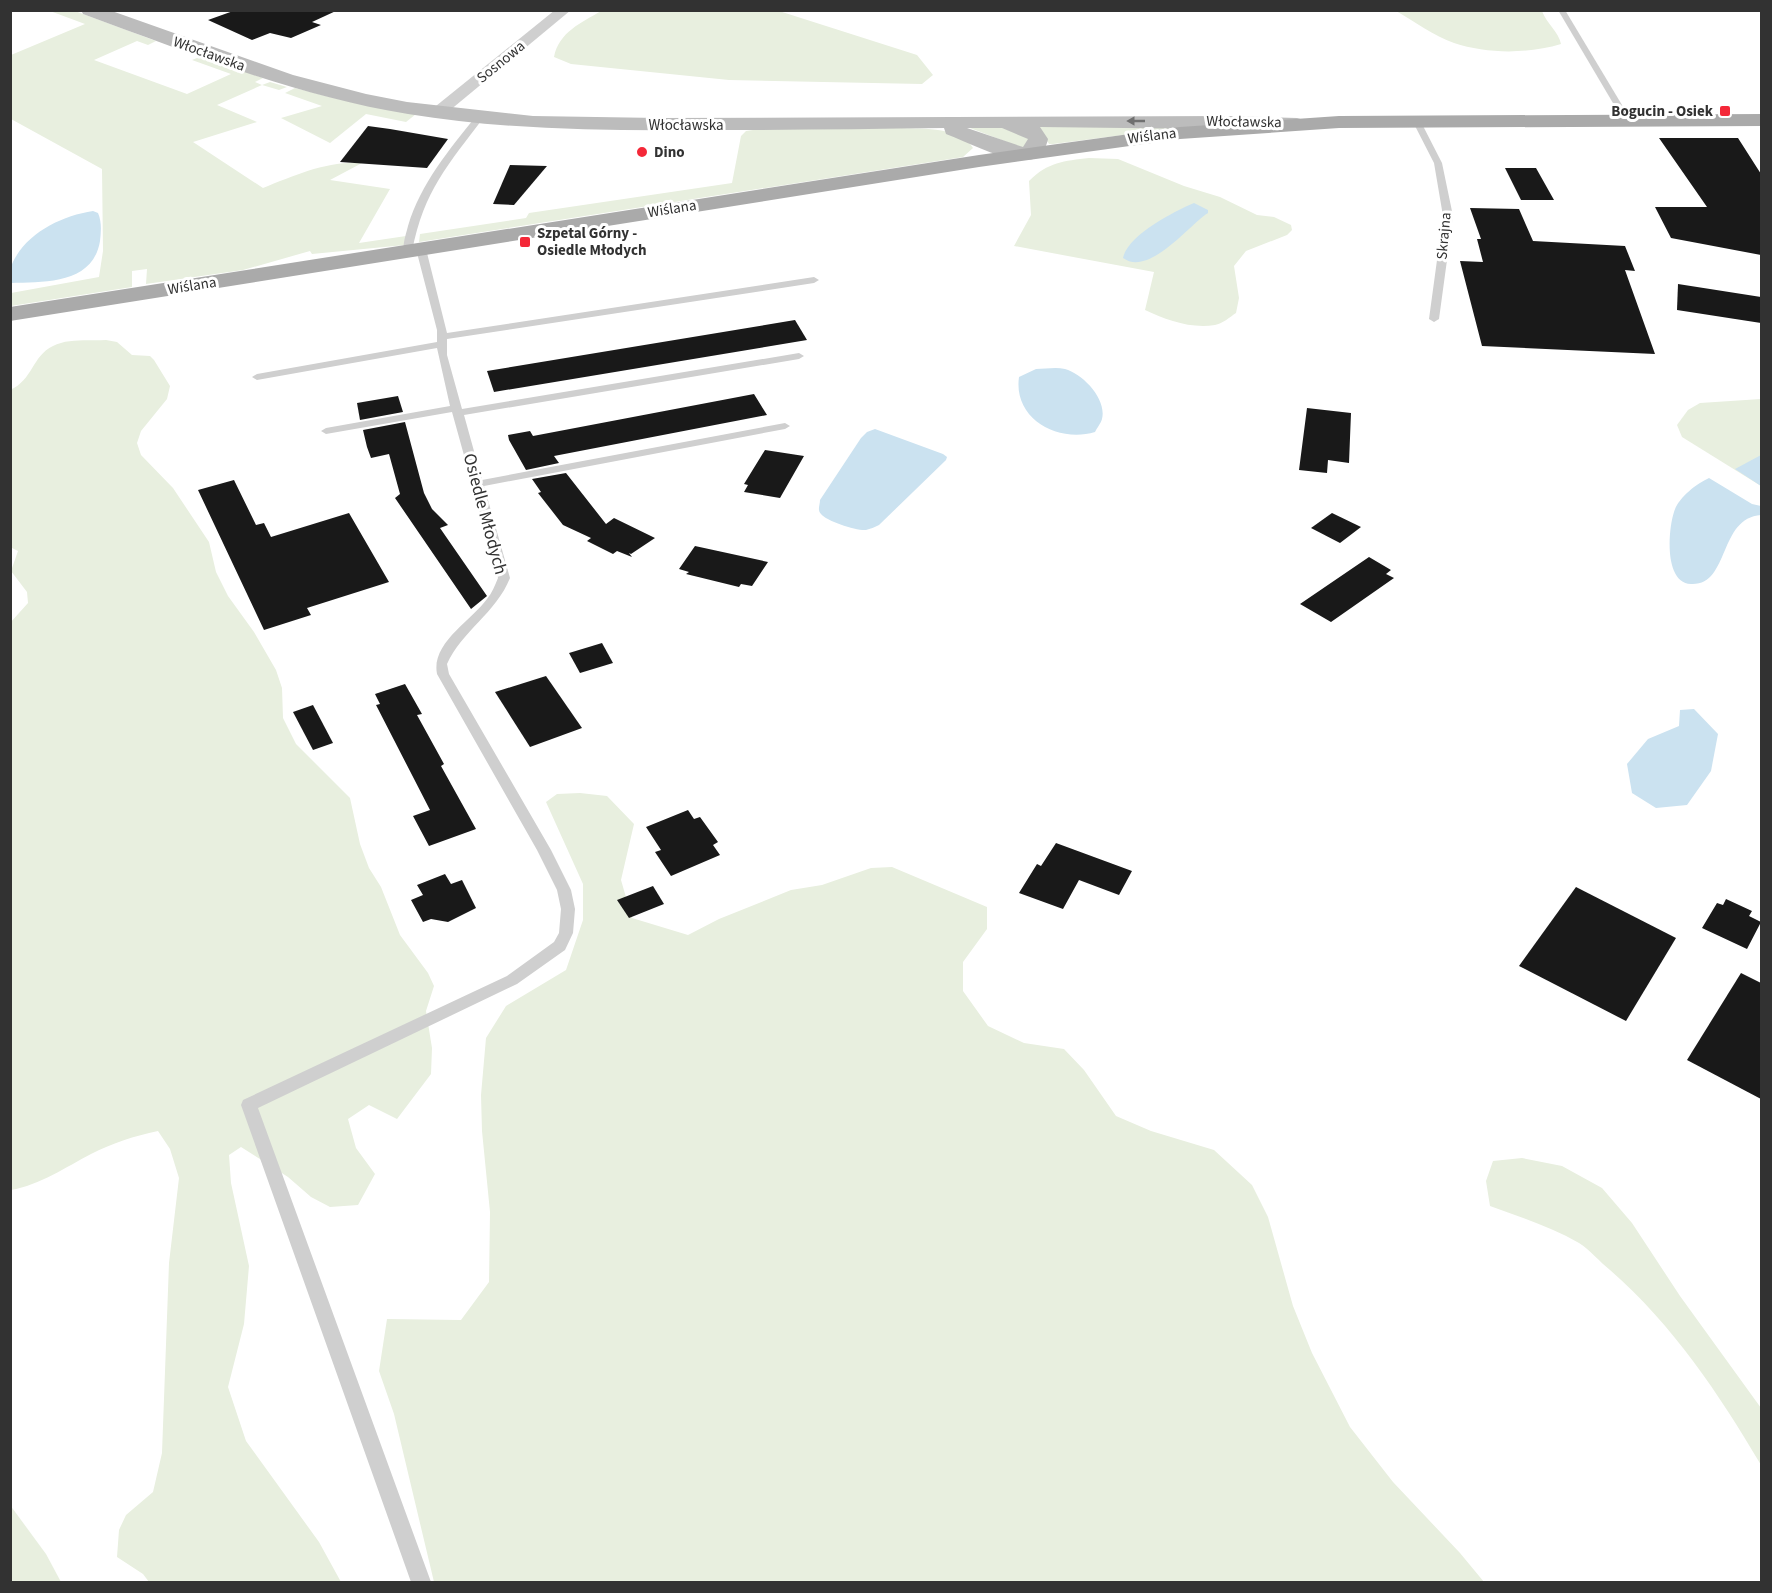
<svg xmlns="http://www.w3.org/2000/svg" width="1772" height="1593" viewBox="0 0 1772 1593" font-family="'Source Sans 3',sans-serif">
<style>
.green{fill:#e8efdf}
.water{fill:#cbe2f0}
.building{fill:#191919}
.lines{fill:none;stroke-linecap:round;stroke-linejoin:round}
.service{fill:#cfcfcf;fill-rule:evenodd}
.minor{fill:#cfcfcf;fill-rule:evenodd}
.secondary{fill:#bcbcbc;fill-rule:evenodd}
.primary{fill:#aaa;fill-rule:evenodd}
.oneway{fill:#707070}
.poi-dot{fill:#f42838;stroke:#fff;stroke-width:2}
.labels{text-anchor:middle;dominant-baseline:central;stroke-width:6;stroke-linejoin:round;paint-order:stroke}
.far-street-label{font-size:15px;fill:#323232;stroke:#fff}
.far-poi-label{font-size:15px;font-weight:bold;fill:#323232;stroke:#fff;text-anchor:start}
.street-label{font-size:18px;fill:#323232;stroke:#fff}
</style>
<rect width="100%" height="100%" fill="#fff"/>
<g class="green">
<path d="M50 11H75L156 41 148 45 137 41 94 60 187 94 231 74 192 60 202 56 263 78 255 82 262 85 270 82 287 87 279 90 262 85 217 105 257 122 193 142 263 188C296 175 326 161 362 163L330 180 390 189 359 243 406 236 405 245 312 254 310 251 243 270 146 284 147 269 132 271V287L11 306V293L99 277 103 251 102 169 11 119V55L85 24Z"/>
<path d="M601 11H779L917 55 933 75 922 84 729 80 571 64 554 57C559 32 581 23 601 11Z"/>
<path d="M1396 11H1542C1546 23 1559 32 1561 44 1528 54 1487 54 1454 43 1434 36 1414 21 1396 11Z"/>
<path d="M295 88 338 99 416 114 406 122 366 114 330 143 281 118 322 106 285 93Z"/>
<path d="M1039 127H1166L1170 129 1053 144H1049Z"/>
<path d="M902 128C924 129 961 127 973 148L963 157 419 242 420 234 526 218 529 213 732 183 741 136 746 131 760 129Z"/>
<path d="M970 128H1003L1031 139 1024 147H1020Z"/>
<path d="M1089 158 1118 159 1184 186 1220 197 1257 215 1274 217 1291 225 1292 230 1287 235 1246 251 1234 266 1239 298 1236 313C1230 317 1222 324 1215 325 1191 329 1166 320 1145 310L1154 272 1014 246 1031 215 1029 181C1048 162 1064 161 1089 158Z"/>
<path d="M106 340 117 342 132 355 150 356 154 360 170 386 167 399 141 431 137 443 141 455 173 488 209 542 216 572 228 596 254 632 276 670 282 688 283 718 296 744 350 798 360 844 369 868 381 887 400 935 428 973 434 986 426 1011 432 1048 431 1074 397 1119 369 1105 348 1119 356 1148 375 1174 358 1205 330 1207 311 1197 288 1177 241 1147 229 1155 231 1183 249 1266 244 1324 228 1387 246 1441 319 1542 341 1582H149L143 1574 117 1557 119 1530 126 1515 153 1492 162 1453 169 1263 179 1178 170 1149 158 1131C134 1136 113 1143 91 1154 66 1167 40 1185 11 1190L10 623 28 603 27 592 11 571 18 551 10 547V390C33 380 32 356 53 346 68 338 89 341 106 340Z"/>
<path d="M1761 399V486L1682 437 1677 425 1688 410 1700 403Z"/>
<path d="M580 793 607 796 634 824 621 880 632 918 688 935 719 919 791 890 822 885 871 868 892 867 987 907V929L963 962V991L988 1026 1024 1043 1064 1049 1084 1070 1116 1116 1151 1131 1214 1150 1252 1185 1268 1217 1293 1306 1312 1353 1350 1427 1393 1482 1460 1553 1484 1582H434L394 1414 379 1371 387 1319 461 1320 489 1282 490 1212 482 1131 481 1095 486 1038 506 1006 566 970 583 920V884L546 802 557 794Z"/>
<path d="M1522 1158 1562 1166 1602 1188 1632 1223 1680 1296 1761 1408V1465C1719 1394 1673 1325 1610 1270 1600 1262 1590 1250 1579 1243 1551 1227 1520 1217 1490 1206L1486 1181 1493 1161Z"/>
<path d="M10 1505 46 1554 61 1582H11Z"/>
</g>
<g class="water">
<path d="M1194 203 1208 210V213C1189 225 1149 277 1123 258 1128 235 1173 212 1194 203Z"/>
<path d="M93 211 98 213C102 222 101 232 100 241 93 284 45 282 11 283 10 277 9 269 12 264 26 233 61 216 93 211Z"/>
<path d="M1036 369C1045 369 1056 367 1065 369 1083 374 1107 399 1102 419 1101 423 1097 428 1095 432 1058 443 1013 419 1019 377Z"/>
<path d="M875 429 943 454 947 457 946 460 879 525C875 527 870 529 866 530 857 531 826 521 821 514 817 510 820 505 820 500L861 438 867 432Z"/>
<path d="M1761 455V486L1735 469Z"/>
<path d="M1709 478 1752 504 1761 506V515C1718 518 1730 586 1691 584 1664 583 1668 530 1674 512 1678 498 1696 484 1709 478Z"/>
<path d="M1694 709 1718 734 1711 771 1687 805 1656 808 1632 793 1627 764 1648 739 1679 726 1680 710Z"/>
</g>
<g class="building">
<path d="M236 10H338L312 22 321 25 291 38 270 33 252 40 208 20Z"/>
<path d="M368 126 390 129 448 139 427 168 340 162Z"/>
<path d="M1659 138H1738L1761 174V255L1671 238 1655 207H1707Z"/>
<path d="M510 165 547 166 514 205 493 204Z"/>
<path d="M1505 168H1536L1554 200H1521Z"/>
<path d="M1470 208 1519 209 1533 241 1625 246 1635 271 1625 270 1655 354 1482 346 1460 261 1483 262 1477 239H1481Z"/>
<path d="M1678 284 1761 297V323L1677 310Z"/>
<path d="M795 320 807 340 494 392 487 371Z"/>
<path d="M754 394 767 415 554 456 559 463 526 470 509 440 508 435 530 431 533 436Z"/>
<path d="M398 396 403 412 360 420 357 403Z"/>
<path d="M1307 408 1351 413 1349 463 1328 460 1327 473 1299 470Z"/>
<path d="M405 422 424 493 432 509 448 525 440 528 487 596 471 609 395 498 400 494 389 454 371 458 367 447 363 430Z"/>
<path d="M765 450 804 456 780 498 744 492 748 485 744 484Z"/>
<path d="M566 473 606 524 614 518 655 538 631 554 629 553 632 557 617 551 613 554 587 541 591 538 563 525 538 493 541 492 532 479Z"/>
<path d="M234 480 256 525 264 523 271 537 349 513 389 582 307 608 311 615 264 630 198 490Z"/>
<path d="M1332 513 1361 527 1340 543 1311 528Z"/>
<path d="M695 546 768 562 752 586 741 584 739 587 686 574 689 572 679 569Z"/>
<path d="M1369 557 1391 570 1386 574 1394 578 1331 622 1300 604Z"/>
<path d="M602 643 613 663 580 673 569 653Z"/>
<path d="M546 676 582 728 530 747 495 692Z"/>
<path d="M405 684 422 714 417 715 444 764 441 766 476 829 429 846 413 816 430 810 376 705 380 704 375 694Z"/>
<path d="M313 705 333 743 313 750 293 712Z"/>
<path d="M688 810 694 819 700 817 718 842 713 845 720 855 671 876 655 852 661 850 646 827Z"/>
<path d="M1056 843 1132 871 1119 895 1079 880 1063 909 1019 893 1037 864 1041 866Z"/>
<path d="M445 874 451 884 462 880 476 908 448 922 431 919 423 922 411 900 423 895 417 885Z"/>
<path d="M653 886 664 904 629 918 617 900Z"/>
<path d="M1576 887 1676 938 1626 1021 1519 966Z"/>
<path d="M1726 899 1752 911 1749 916 1761 922 1747 949 1702 928 1717 903 1723 905Z"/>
<path d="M1741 973 1761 983V1099L1687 1060Z"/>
</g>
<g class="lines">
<g class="service">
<path d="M1558 10H1565L1631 120 1630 122 1623 120Z"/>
<path d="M477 115 484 117C448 165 424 190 412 251L404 253C402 245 406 234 408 226 421 183 449 150 477 115Z"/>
<path d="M1417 119 1421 122 1442 163 1453 216 1439 319 1434 322 1429 319 1443 216 1434 163 1413 122Z"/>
<path d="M421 246 426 249 447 333 814 277 819 280 814 283 447 339V355L462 409 799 353 804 356 799 359 464 415 482 480 785 423 790 426 785 429 484 486 510 578C496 613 462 631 447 664L449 674 551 850 571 890 575 909 573 933 565 950 517 984 258 1108 431 1582H411L241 1105 243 1100 507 976 554 942 559 933 561 909 557 890 537 850 437 674C431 643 471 621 487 599 492 593 495 585 498 578L452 412 326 434 321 431 326 428 450 406 437 348 257 380 252 377 257 374 437 342V330L416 249Z"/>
</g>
<path class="minor" d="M555 10H571L443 116H431L429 113 431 110Z"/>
<path class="secondary" d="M81 10H109L293 75 366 94 407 102 533 116 659 118 1228 116 1297 118 1304 120 1307 124 1304 128 1297 130 1040 127 1048 139C1046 149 1039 160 1027 160 1000 160 970 143 946 134L944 128C870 129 795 130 721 130 617 131 512 131 408 114 296 96 190 53 83 14ZM967 128H1002L1028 139 1023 147Z"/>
<path class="primary" d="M1762 114V126L1339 128 1180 139 979 167 10 321V307L979 155 1180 127 1339 116Z"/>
</g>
<defs><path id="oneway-solid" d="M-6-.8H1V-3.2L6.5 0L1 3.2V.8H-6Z" transform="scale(1.5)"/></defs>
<use class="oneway" href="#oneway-solid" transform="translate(1136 121) rotate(180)"/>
<g class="poi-dot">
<rect x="1719" y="105" width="12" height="12" rx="3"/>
<circle cx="642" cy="152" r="6"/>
<rect x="519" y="236" width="12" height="12" rx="3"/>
</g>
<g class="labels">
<g class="far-street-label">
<text transform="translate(209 54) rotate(20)">Włocławska</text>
<text transform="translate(501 62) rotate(-39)">Sosnowa</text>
<text transform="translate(1244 122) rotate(1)">Włocławska</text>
<text x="686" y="125">Włocławska</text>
<text transform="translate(1152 136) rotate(-7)">Wiślana</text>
<text transform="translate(672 209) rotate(-9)">Wiślana</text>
<text transform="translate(1444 236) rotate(-85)">Skrajna</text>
<text transform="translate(192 286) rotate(-9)">Wiślana</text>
</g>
<g class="far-poi-label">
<text x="1713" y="111" text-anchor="end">Bogucin - Osiek</text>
<text x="654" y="152">Dino</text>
<text x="537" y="233">Szpetal Górny -<tspan x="537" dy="17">Osiedle Młodych</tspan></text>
</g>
<g class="street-label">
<text transform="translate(485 514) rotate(75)">Osiedle Młodych</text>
</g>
</g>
<rect width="1772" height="1593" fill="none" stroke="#323232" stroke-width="24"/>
</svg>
